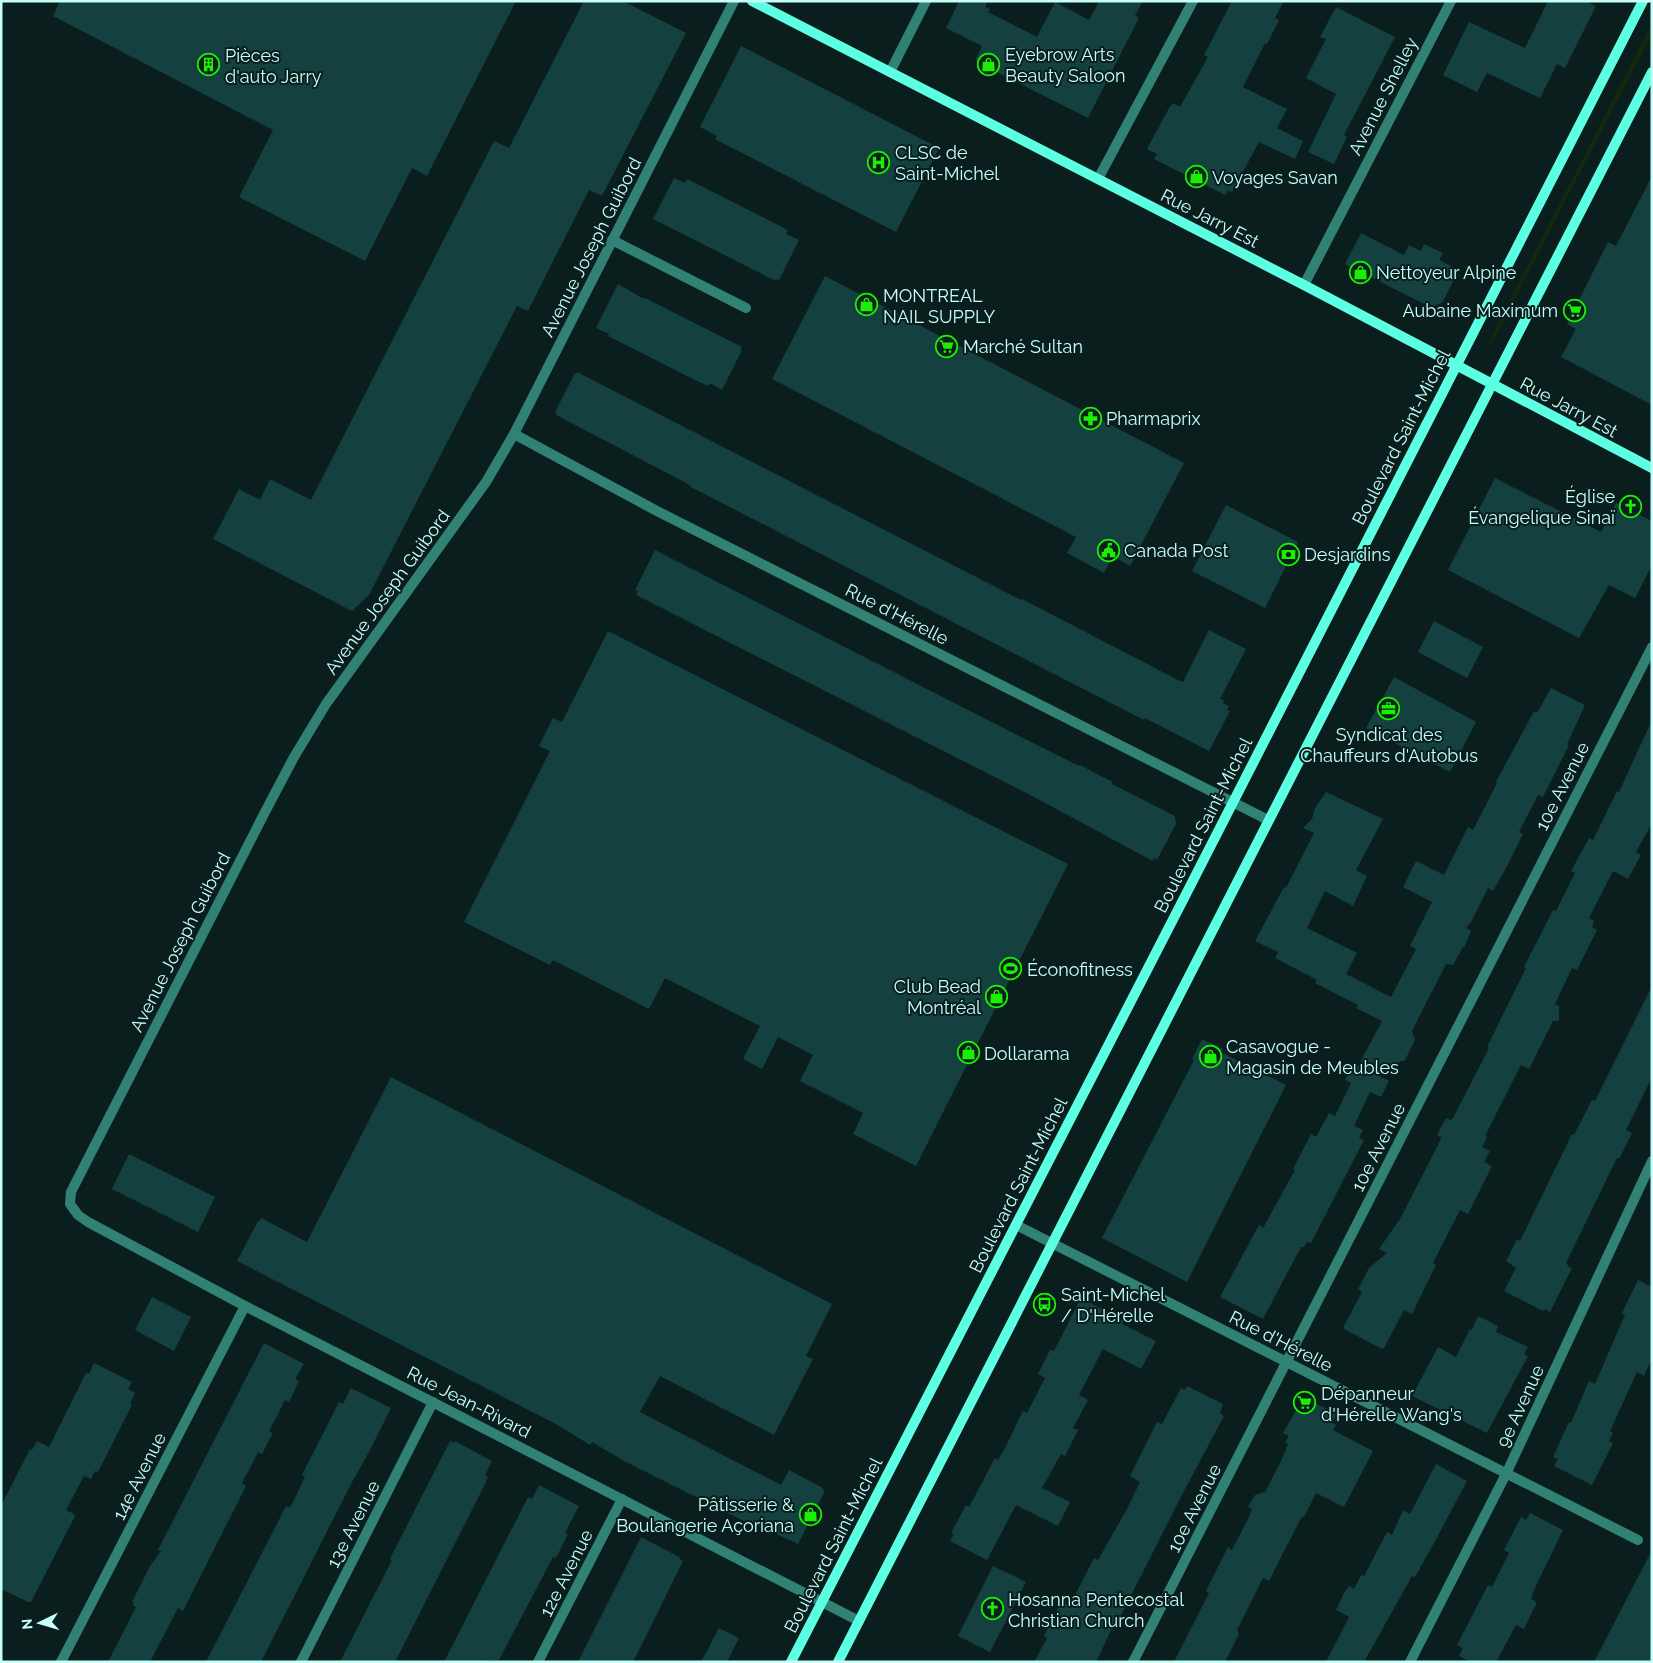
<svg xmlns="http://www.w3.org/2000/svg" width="1653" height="1663" viewBox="0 0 1653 1663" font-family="Raleway,sans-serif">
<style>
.green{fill:#13280c}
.building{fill:#144040}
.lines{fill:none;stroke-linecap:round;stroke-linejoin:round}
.street{stroke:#318174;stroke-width:10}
.secondary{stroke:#5dffe3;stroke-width:10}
.labels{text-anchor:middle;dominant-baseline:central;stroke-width:4;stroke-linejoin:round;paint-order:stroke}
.poi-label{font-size:18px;fill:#c6fffa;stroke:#0a1e1d;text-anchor:start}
.street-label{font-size:18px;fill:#c6fffa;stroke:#0a1e1d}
</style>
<rect width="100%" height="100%" fill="#0a1e1d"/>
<path class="green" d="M1652 23V34L1492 343H1488Z"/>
<g class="building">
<path d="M60 1H516L427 176 412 168 365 261 239 197 273 130 53 16Z"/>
<path d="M584 1H623L686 33 602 196 589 190 528 311 517 306 369 595 352 611 213 539 239 489 260 500 270 479 311 500 494 141 509 148Z"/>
<path d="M959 1H988L985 7 990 9 988 12 1037 37 1055 2 1089 20 1099 1H1143L1135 15 1139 18 1088 118 975 61 982 46 946 28Z"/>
<path d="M1232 1H1284L1275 18 1279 20 1267 44 1265 43 1243 87 1287 109 1277 128 1303 141 1295 159 1259 142 1232 192 1228 190 1225 195 1154 159 1157 154 1147 149 1169 108 1173 103 1180 107 1208 57 1204 55Z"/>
<path d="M1548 1H1585L1596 6 1565 68 1557 64 1540 98 1487 73 1477 92 1443 75 1469 22 1525 48Z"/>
<path d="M1336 7 1395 37 1344 135 1347 137 1334 164 1308 152 1336 94 1306 78 1326 39 1320 37Z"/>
<path d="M741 46 939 148 896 232 715 139 717 136 700 127Z"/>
<path d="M1652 176V405L1561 357 1576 329 1567 324 1608 242 1616 246Z"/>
<path d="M674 178 685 183 687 179 705 188 788 230 786 234 799 240 779 280 777 279 776 281 653 219Z"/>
<path d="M1361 233 1404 255 1409 245 1421 251 1424 244 1443 253 1439 260 1459 270 1442 303 1430 307 1345 264Z"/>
<path d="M825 276 1184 463 1130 566 1113 556 1104 573 1067 553 1076 537 772 379Z"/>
<path d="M618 284 644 299 645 298 742 347 740 349 742 350 722 390 710 383 708 386 695 380 608 336 609 334 596 328Z"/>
<path d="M577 372 1021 600 1022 599 1180 681 1183 682 1209 630 1246 649 1220 699 1224 700 1223 703 1229 706 1227 710 1230 711 1209 751 1145 718 1144 720 982 637 689 486 690 485 556 415 557 413 555 412 575 373 576 374Z"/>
<path d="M1495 478 1601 532 1616 503 1652 521V565L1635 598 1609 585 1579 638 1448 570Z"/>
<path d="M1226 505 1298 542 1265 608 1192 571Z"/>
<path d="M655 550 1019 736 1079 766 1080 765 1095 773 1113 782 1112 784 1175 816V821L1177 822 1157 860 1154 858 1153 861 1136 852 1036 798 636 595 638 591 635 590Z"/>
<path d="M1434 621 1483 647 1467 678 1418 652Z"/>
<path d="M608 631 1068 864 916 1166 853 1134 863 1113 800 1081 813 1055 778 1037 762 1069 743 1059 760 1026 665 978 649 1009 553 960 550 965 464 922 550 751 539 746 553 718 562 722Z"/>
<path d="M1394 677 1476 722 1450 772 1366 728Z"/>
<path d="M1551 688 1585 705 1567 744 1569 745 1543 797 1538 795 1519 832 1523 834 1506 868 1493 891 1488 888 1471 922 1466 928 1471 931 1464 948 1463 947 1453 965 1446 964 1412 1031 1415 1040 1405 1060 1369 1071 1389 1081 1381 1097 1370 1092 1354 1126 1363 1130 1359 1138 1364 1140 1311 1243 1307 1242 1304 1247H1301L1263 1319 1220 1297 1259 1225 1263 1228 1295 1170 1293 1169 1311 1134 1316 1137 1329 1113 1335 1116 1351 1083 1345 1080 1353 1064 1358 1066 1382 1021 1356 1008 1358 1005 1315 983 1317 980 1275 958 1278 952 1255 941 1284 887 1286 888 1314 833 1303 828 1312 819 1315 808 1326 792 1383 819 1356 870 1367 876 1353 906 1325 891 1307 928 1357 953 1346 974 1391 997 1416 949 1410 946 1432 902 1403 887 1416 861 1444 875 1468 827 1473 830 1497 783 1496 782 1534 711 1537 713Z"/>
<path d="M1652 720V823L1636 852 1641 855 1628 879 1613 871 1589 918 1594 921 1592 927 1597 930 1577 970 1572 968 1555 1004 1559 1006V1021H1553L1529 1069 1521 1065 1485 1136 1487 1137 1482 1147 1490 1151 1484 1162 1492 1166 1468 1214 1460 1210 1433 1263 1436 1265 1412 1314 1404 1310 1384 1348 1382 1349 1344 1329V1326L1362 1292 1358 1289 1369 1268 1387 1253 1379 1249 1400 1219 1441 1139V1137L1437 1135 1446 1118 1451 1120 1453 1118 1489 1048 1487 1047 1526 968 1524 967 1553 910 1556 911 1575 873 1571 871 1589 838 1593 840 1617 791 1619 792Z"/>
<path d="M1652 986V1077L1626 1130 1632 1133 1619 1159 1617 1158 1566 1263 1568 1264 1567 1266 1572 1268 1550 1312 1545 1309 1543 1311 1504 1291 1516 1268 1506 1261 1517 1239 1520 1241 1572 1134 1574 1135 1592 1100 1595 1101Z"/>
<path d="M1202 1039 1223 1049 1221 1052 1286 1085 1187 1282 1102 1238 1194 1060 1192 1059Z"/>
<path d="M391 1077 832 1304 806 1356 813 1359 774 1435 660 1376 640 1412 781 1485 789 1470 823 1488 822 1490 825 1491 798 1544 755 1524 754 1526 624 1461 592 1442 590 1445 554 1423 237 1261 258 1221 259 1222 261 1218 307 1242Z"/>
<path d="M129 1154 215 1197 198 1232 112 1189Z"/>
<path d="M1638 1280 1652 1287V1359L1644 1376 1637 1372 1610 1431 1613 1433 1609 1441 1613 1443 1592 1485 1554 1466 1558 1459 1553 1457 1569 1422 1571 1423 1589 1381 1595 1384 1625 1315 1622 1313Z"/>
<path d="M152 1297 191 1317 174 1351 135 1330Z"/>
<path d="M1081 1298 1124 1321 1122 1324 1156 1341 1141 1369 1103 1349 1079 1395 1088 1400 1073 1428 1078 1430 1065 1456 1061 1454 1042 1488 1070 1502 1058 1526 1016 1505 987 1560 950 1541 954 1534 951 1533 966 1505 969 1507 995 1458 998 1460 1003 1452 1023 1411 1027 1413 1045 1378 1038 1374 1050 1350 1054 1351Z"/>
<path d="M1478 1316 1498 1326 1496 1332 1528 1347 1524 1354 1528 1356 1487 1433 1412 1396 1438 1347 1456 1357 1470 1329 1472 1330Z"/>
<path d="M264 1343 304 1364 295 1379 299 1381 289 1402 285 1400 277 1416 269 1431 273 1433 262 1454 258 1452 250 1468 242 1483 246 1486 183 1611 178 1608 150 1662H108L136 1607 133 1605 134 1602H132L150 1566 161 1551 158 1550Z"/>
<path d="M94 1363 132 1382 128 1389 135 1393 130 1404 132 1405 98 1472 95 1471 91 1479 84 1476 66 1510 74 1514 75 1516 31 1602H28L1 1589V1506L30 1449 32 1450 37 1441 49 1447 86 1373 89 1374Z"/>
<path d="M1187 1386 1223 1404 1220 1413 1224 1416 1183 1493 1117 1623 1115 1622 1096 1662H1034L1047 1638 1044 1636 1061 1602 1070 1605 1094 1558 1098 1560 1128 1507 1140 1482 1130 1476 1157 1422 1162 1424 1181 1388 1185 1390Z"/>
<path d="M351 1388 391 1408 369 1452 351 1484 261 1662H206L286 1506 290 1508 305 1477 302 1475 339 1402 343 1404Z"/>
<path d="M1312 1402 1337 1413 1332 1423 1336 1425 1333 1430 1373 1451 1344 1507 1316 1493 1304 1517 1302 1516 1269 1581 1263 1578 1237 1630 1239 1634 1225 1662H1174L1209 1593 1206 1591 1228 1547 1232 1550 1249 1517 1252 1509 1248 1507 1255 1495 1265 1492 1282 1459 1288 1444 1285 1442 1289 1436 1283 1433 1299 1405Z"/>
<path d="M450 1441 454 1443 455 1441 492 1461 485 1475 488 1477 482 1490 395 1662H340L392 1560 390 1559 398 1543Z"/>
<path d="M1436 1464 1467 1481 1433 1545 1415 1577 1412 1576 1364 1662H1326L1349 1617 1336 1610 1344 1593 1349 1586 1354 1589 1361 1575 1364 1576 1387 1532 1392 1535 1403 1510 1410 1514Z"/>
<path d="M539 1485 579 1506 565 1533 568 1534 556 1558 553 1557 499 1660 444 1662 528 1497 532 1499Z"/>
<path d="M1530 1513 1563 1530 1532 1594H1533L1531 1599 1537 1602 1524 1629 1516 1625 1496 1662H1471L1459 1656 1463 1648 1457 1645 1488 1585 1492 1587 1509 1553 1504 1550 1521 1517 1526 1520Z"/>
<path d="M641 1537 681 1558 680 1560 683 1561 651 1626 633 1662H578Z"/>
<path d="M1652 1550V1662H1594Z"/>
<path d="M993 1566 1026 1582 990 1652 958 1636Z"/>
<path d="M719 1628 739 1638 727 1662H701Z"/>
</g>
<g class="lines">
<g class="street">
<path d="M734 1 514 434 486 482 326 704 294 757 265 812 71 1192 70 1204 78 1215 88 1222 245 1306 859 1621"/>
<path d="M890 72 926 1"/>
<path d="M1098 179 1193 1"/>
<path d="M612 240 746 308"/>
<path d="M1304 285 1451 1"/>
<path d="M514 434 655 510 1268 820"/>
<path d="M1016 1225 1638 1540"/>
<path d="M61 1662 245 1306"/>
<path d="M301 1662 433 1402"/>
<path d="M538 1662 622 1499"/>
<path d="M1133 1662 1652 647"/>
<path d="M1410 1662 1506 1474 1652 1161"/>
</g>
<g class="secondary">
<path d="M752 1 1304 285 1652 468"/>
<path d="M791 1662 1182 902 1643 1"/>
<path d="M838 1662 1652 72"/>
</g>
</g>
<defs>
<symbol id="shop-ring" viewBox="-11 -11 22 22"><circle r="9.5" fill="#0a1e1d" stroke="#18f100" stroke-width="1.5"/><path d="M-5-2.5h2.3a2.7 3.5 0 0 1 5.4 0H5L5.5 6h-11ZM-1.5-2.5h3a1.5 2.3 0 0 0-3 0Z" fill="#18f100"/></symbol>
<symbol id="building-ring" viewBox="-11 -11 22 22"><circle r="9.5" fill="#0a1e1d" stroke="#18f100" stroke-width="1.5"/><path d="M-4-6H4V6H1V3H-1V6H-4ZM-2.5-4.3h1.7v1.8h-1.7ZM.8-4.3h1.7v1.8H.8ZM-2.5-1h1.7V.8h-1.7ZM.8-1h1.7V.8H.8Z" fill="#18f100"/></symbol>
<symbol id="hospital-ring" viewBox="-11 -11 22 22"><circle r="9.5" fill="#0a1e1d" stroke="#18f100" stroke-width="1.5"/><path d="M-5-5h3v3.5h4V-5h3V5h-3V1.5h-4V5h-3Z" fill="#18f100"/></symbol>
<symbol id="supermarket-ring" viewBox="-11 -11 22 22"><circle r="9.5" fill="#0a1e1d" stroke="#18f100" stroke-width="1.5"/><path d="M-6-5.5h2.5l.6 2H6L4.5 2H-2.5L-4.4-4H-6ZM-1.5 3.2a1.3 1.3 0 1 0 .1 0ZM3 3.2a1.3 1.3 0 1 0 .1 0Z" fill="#18f100"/></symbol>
<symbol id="pharmacy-ring" viewBox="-11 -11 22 22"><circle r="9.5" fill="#0a1e1d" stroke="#18f100" stroke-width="1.5"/><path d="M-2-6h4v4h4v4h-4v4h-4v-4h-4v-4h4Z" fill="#18f100"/></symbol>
<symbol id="church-ring" viewBox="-11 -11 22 22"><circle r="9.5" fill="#0a1e1d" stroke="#18f100" stroke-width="1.5"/><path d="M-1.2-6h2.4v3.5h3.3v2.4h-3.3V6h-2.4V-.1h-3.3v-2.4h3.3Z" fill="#18f100"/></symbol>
<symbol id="civic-ring" viewBox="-11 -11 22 22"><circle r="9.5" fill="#0a1e1d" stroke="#18f100" stroke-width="1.5"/><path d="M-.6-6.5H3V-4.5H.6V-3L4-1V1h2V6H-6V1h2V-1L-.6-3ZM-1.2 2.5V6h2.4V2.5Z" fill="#18f100"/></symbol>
<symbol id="bank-ring" viewBox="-11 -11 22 22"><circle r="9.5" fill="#0a1e1d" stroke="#18f100" stroke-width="1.5"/><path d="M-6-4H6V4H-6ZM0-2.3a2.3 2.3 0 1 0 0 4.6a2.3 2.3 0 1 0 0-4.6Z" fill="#18f100"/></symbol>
<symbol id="office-ring" viewBox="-11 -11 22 22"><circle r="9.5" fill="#0a1e1d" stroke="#18f100" stroke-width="1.5"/><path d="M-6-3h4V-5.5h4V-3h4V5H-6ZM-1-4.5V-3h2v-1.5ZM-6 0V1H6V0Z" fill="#18f100"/></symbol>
<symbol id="stadium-ring" viewBox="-11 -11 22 22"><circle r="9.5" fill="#0a1e1d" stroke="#18f100" stroke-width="1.5"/><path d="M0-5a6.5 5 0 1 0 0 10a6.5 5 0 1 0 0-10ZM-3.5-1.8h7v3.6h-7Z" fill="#18f100"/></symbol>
<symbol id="bus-ring" viewBox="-11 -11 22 22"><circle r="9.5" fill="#0a1e1d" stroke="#18f100" stroke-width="1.5"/><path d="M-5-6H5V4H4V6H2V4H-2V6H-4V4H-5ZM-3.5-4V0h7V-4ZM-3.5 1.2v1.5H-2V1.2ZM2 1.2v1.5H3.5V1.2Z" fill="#18f100"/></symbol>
</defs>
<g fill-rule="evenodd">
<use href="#shop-ring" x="976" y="52" width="25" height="25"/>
<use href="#building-ring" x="196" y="52" width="25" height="25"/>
<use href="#hospital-ring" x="866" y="150" width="25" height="25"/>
<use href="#shop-ring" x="1184" y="164" width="25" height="25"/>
<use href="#shop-ring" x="1348" y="260" width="25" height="25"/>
<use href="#shop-ring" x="854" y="292" width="25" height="25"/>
<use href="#supermarket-ring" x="1562" y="298" width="25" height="25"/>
<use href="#supermarket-ring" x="934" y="334" width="25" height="25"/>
<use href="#pharmacy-ring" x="1078" y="406" width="25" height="25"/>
<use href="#church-ring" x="1618" y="494" width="25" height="25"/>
<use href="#civic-ring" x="1096" y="538" width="25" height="25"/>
<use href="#bank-ring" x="1276" y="542" width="25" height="25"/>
<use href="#office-ring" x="1376" y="696" width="25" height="25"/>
<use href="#stadium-ring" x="998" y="956" width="25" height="25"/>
<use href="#shop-ring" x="984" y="984" width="25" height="25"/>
<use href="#shop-ring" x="956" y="1040" width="25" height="25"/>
<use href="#shop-ring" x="1198" y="1044" width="25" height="25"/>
<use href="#bus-ring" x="1032" y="1292" width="25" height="25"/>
<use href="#supermarket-ring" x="1292" y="1390" width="25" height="25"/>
<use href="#shop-ring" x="798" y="1502" width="25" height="25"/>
<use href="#church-ring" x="980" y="1596" width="25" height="25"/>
</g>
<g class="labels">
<g class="poi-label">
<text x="1005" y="54">Eyebrow Arts<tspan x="1005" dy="21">Beauty Saloon</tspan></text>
<text x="225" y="55">Pièces<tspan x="225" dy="21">d'auto Jarry</tspan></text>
<text x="895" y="152">CLSC de<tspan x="895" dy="21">Saint-Michel</tspan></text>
<text x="1212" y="177">Voyages Savan</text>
<text x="1376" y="272">Nettoyeur Alpine</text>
<text x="883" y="295">MONTREAL<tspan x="883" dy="21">NAIL SUPPLY</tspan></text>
<text x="1558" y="310" text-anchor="end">Aubaine Maximum</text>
<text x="963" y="346">Marché Sultan</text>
<text x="1106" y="418">Pharmaprix</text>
<text x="1615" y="496" text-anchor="end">Église<tspan x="1615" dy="21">Évangelique Sinaï</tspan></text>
<text x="1124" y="550">Canada Post</text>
<text x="1304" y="554">Desjardins</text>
<text x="1389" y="734" text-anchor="middle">Syndicat des<tspan x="1389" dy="21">Chauffeurs d'Autobus</tspan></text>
<text x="1027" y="969">Éconofitness</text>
<text x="981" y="986" text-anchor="end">Club Bead<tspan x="981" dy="21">Montréal</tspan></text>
<text x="1226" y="1046">Casavogue -<tspan x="1226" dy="21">Magasin de Meubles</tspan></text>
<text x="984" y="1053">Dollarama</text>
<text x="1061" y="1294">Saint-Michel<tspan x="1061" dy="21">/ D'Hérelle</tspan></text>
<text x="1321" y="1393">Dépanneur<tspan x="1321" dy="21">d'Hérelle Wang's</tspan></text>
<text x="794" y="1504" text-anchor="end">Pâtisserie &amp;<tspan x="794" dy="21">Boulangerie Açoriana</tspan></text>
<text x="1008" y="1599">Hosanna Pentecostal<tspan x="1008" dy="21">Christian Church</tspan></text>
</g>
<g class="street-label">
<text transform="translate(1383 96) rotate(-63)">Avenue Shelley</text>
<text transform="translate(1210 218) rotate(27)">Rue Jarry Est</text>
<text transform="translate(591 247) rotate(-63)">Avenue Joseph Guibord</text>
<text transform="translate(1569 407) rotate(28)">Rue Jarry Est</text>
<text transform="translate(1401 437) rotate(-63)">Boulevard Saint-Michel</text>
<text transform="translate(387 592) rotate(-54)">Avenue Joseph Guibord</text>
<text transform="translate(897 614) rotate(27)">Rue d'Hérelle</text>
<text transform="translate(1562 786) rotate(-63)">10e Avenue</text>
<text transform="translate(1203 825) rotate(-63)">Boulevard Saint-Michel</text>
<text transform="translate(180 942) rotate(-63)">Avenue Joseph Guibord</text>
<text transform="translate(1378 1147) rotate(-63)">10e Avenue</text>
<text transform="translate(1018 1185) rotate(-63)">Boulevard Saint-Michel</text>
<text transform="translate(1281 1341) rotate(27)">Rue d'Hérelle</text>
<text transform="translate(469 1402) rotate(27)">Rue Jean-Rivard</text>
<text transform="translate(1520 1406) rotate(-65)">9e Avenue</text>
<text transform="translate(139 1476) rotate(-63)">14e Avenue</text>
<text transform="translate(1194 1508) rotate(-63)">10e Avenue</text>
<text transform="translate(353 1524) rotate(-63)">13e Avenue</text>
<text transform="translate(833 1545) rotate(-63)">Boulevard Saint-Michel</text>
<text transform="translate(566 1573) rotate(-63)">12e Avenue</text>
</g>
</g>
<rect width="1653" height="1663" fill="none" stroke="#c6fffa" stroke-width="5"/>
<g transform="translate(40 1623) rotate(265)" stroke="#0a1e1d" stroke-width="4" paint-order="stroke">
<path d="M0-4L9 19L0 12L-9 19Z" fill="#c6fffa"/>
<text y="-8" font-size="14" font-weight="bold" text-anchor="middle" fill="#c6fffa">N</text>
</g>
</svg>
